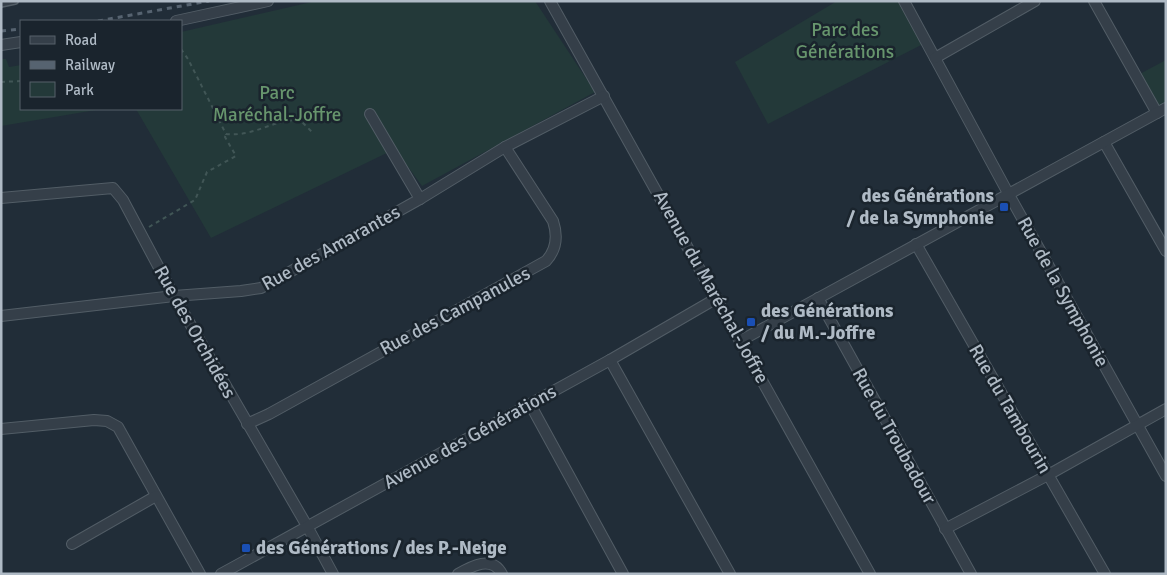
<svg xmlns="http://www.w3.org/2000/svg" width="1167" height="575" viewBox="0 0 1167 575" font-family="Signika,sans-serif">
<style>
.green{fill:#233939}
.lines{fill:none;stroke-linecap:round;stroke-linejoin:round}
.lane-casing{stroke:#525d66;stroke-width:8}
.street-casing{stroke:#525d66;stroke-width:12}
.path{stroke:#415656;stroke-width:2;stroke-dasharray:4 4;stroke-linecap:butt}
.lane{stroke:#353f49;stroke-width:5}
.street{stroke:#353f49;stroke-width:10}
.rail{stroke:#566370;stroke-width:3;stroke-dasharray:5 5;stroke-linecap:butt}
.transit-dot{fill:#1a4fb4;stroke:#1a242d;stroke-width:2}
.labels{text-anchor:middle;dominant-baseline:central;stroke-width:5;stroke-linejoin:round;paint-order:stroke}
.park-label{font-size:19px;fill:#67956d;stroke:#1a242d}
.poi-label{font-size:19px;font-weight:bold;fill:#afbac5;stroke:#1a242d;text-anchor:start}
.street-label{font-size:19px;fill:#afbac5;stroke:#1a242d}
</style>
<rect width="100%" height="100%" fill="#212d38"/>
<g class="green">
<path d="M316 1H535L595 92 422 186 395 149 211 238 136 109H181V32Z"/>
<path d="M837 1H900L923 44 768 124 735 62Z"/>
<path d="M1 59H6L9 67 21 65V109H102L1 126Z"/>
<path d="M1166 60V108L1157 113 1136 76Z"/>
</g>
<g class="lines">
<defs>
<path id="lane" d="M1 4 15 1"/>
<g id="street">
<path d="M550 1 870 574"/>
<path d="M904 1 1008 193 1166 476"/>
<path d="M1094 1 1157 113"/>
<path d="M176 21 268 1"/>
<path d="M1 45 21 42"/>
<path d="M935 58 1035 1"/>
<path d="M370 114 420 199"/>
<path d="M1104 142 1166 251"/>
<path d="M1 198 113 188 123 200 174 296 307 526 333 574"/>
<path d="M916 244 1105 574"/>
<path d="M818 298 971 574"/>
<path d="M1 316 174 296 241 291 261 288 420 199 505 147 604 96"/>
<path d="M740 341 1166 108"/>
<path d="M610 360 730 574"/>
<path d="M530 404 623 574"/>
<path d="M247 424 269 414 546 261C557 249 558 236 553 221L505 147"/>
<path d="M1 429 94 420 107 421 118 427 200 574"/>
<path d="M945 529 1048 475 1166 409"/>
<path d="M72 544 156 496"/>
<path d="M221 574 610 360 717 298"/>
<path d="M458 574C472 566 492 555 502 574"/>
</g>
</defs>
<use href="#lane" class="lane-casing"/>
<use href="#street" class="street-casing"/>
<g class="path">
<path d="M181 49 188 59 226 134C255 137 273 119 300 120L314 134"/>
<path d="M1 82 21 81"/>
<path d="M149 227 195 200 207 172 236 156 225 137 226 134"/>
</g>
<use href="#lane" class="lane"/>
<use href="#street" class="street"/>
<g class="rail">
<path d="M98 21 209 1"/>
<path d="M1 31 21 29"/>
</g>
</g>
<g class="transit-dot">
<rect x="999" y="202" width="10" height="10" rx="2.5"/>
<rect x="746" y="317" width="10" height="10" rx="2.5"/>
<rect x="241" y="543" width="10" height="10" rx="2.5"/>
</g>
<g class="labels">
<g class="park-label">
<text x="845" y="30">Parc des<tspan x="845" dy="22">Générations</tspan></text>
<text x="277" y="93">Parc<tspan x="277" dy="22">Maréchal-Joffre</tspan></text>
</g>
<g class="poi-label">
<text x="994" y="196" text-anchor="end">des Générations<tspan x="994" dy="22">/ de la Symphonie</tspan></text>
<text x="761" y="311">des Générations<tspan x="761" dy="22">/ du M.-Joffre</tspan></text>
<text x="256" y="548">des Générations / des P.-Neige</text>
</g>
<g class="street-label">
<text transform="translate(331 248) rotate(-29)">Rue des Amarantes</text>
<text transform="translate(711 287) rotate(61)">Avenue du Maréchal-Joffre</text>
<text transform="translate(1063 292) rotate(61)">Rue de la Symphonie</text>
<text transform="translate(455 311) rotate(-28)">Rue des Campanules</text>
<text transform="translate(195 332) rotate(61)">Rue des Orchidées</text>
<text transform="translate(1010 409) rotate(60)">Rue du Tambourin</text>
<text transform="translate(894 436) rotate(61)">Rue du Troubadour</text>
<text transform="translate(470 437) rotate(-29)">Avenue des Générations</text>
</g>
</g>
<rect width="1167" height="575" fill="none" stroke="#afbac5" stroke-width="5"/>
<rect x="20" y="20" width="162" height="90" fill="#1a242d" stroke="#56606a"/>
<rect x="30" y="36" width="25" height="8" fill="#353f49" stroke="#56606a"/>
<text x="65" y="45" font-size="15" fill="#afbac5">Road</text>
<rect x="30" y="61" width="25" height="8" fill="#566370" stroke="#56606a"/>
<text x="65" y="70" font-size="15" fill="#afbac5">Railway</text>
<rect x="30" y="82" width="25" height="15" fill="#233939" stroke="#56606a"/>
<text x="65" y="95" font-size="15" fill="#afbac5">Park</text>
</svg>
